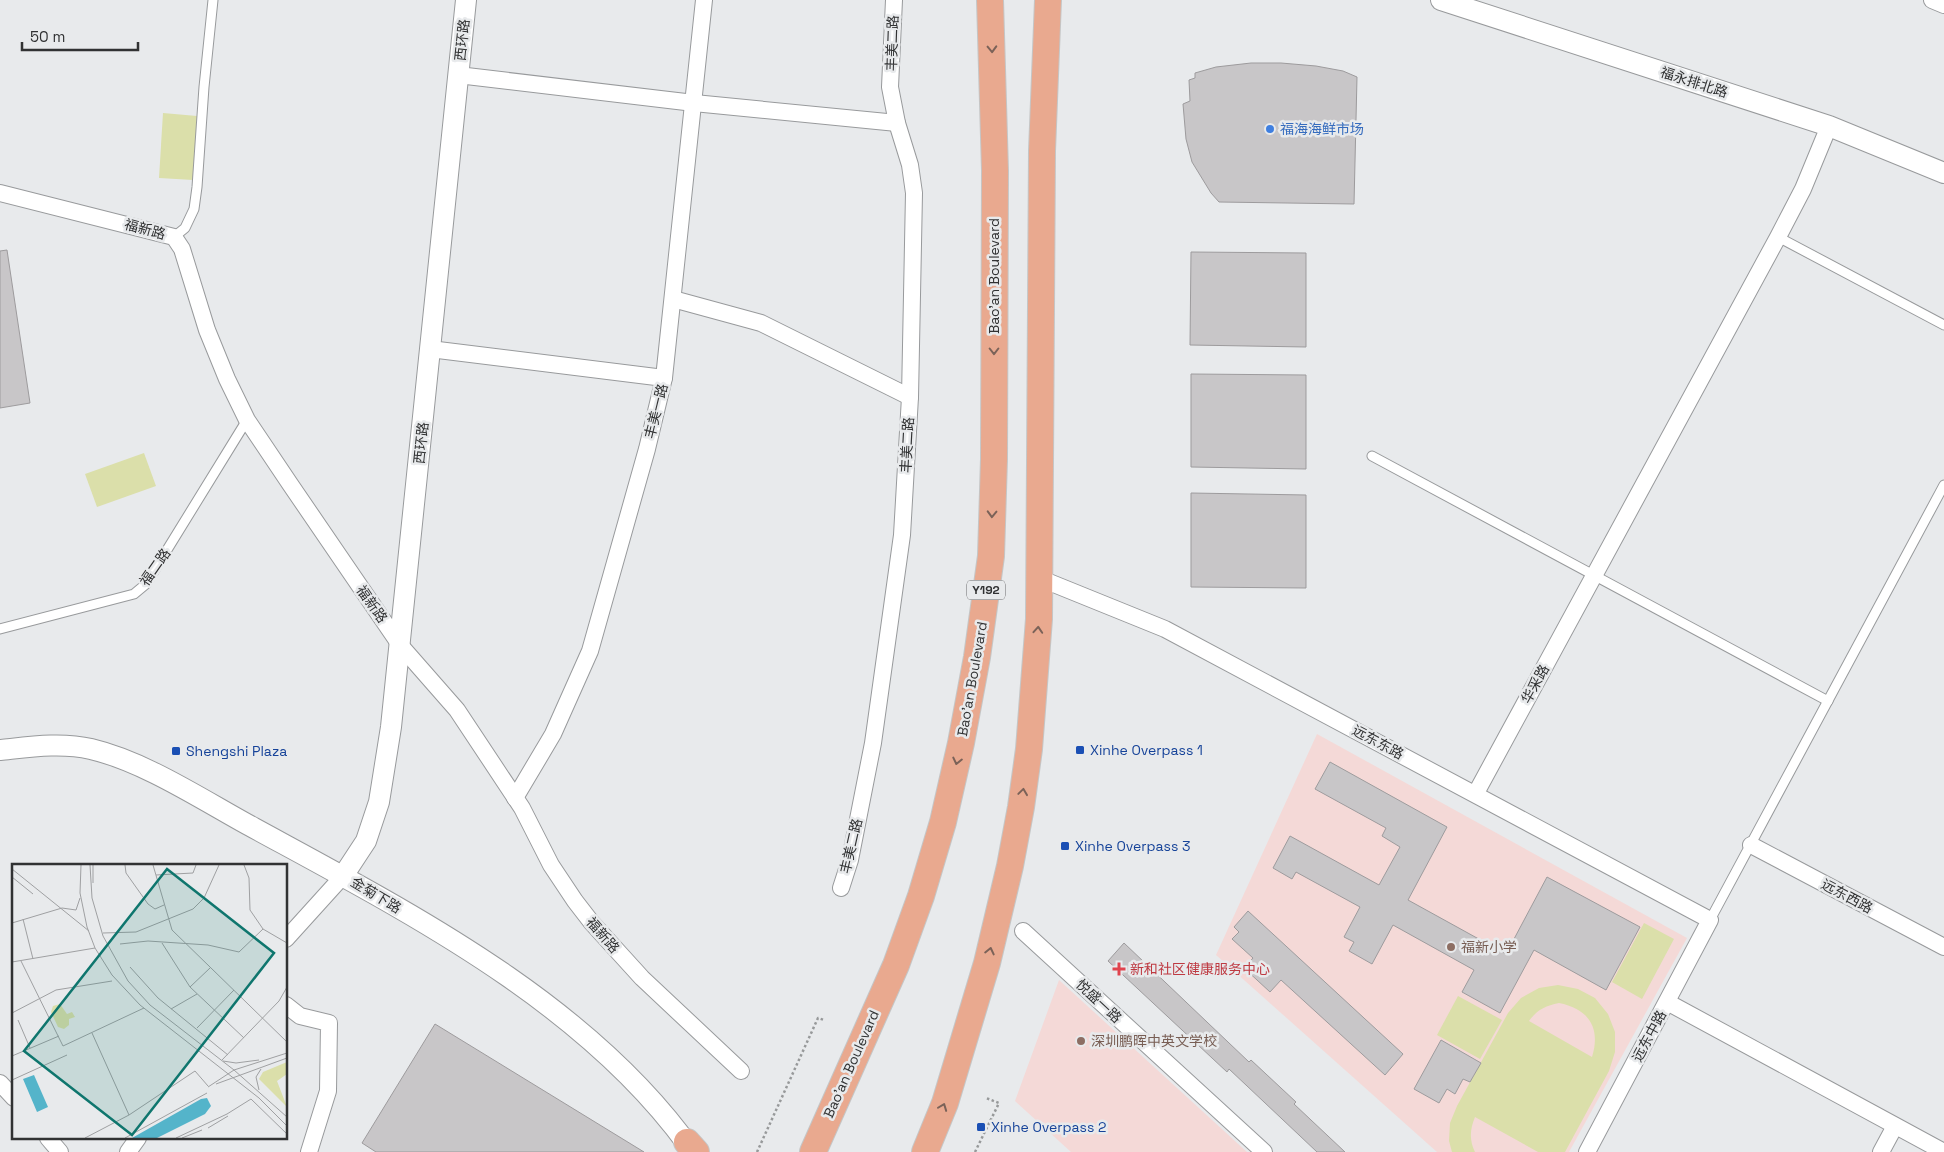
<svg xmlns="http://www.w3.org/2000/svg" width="1944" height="1152" viewBox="0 0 1944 1152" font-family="'Space Grotesk','Noto Sans SC',sans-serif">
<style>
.education{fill:#f4d9d7}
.green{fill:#dbdfaa;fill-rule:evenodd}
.building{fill:#c8c6c8;stroke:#9d9b9d}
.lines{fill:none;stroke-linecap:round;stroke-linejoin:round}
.service-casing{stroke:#989a9c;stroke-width:11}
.minor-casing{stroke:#989a9c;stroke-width:18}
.tertiary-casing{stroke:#989a9c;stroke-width:22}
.primary-casing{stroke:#c5c6c6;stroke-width:28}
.path{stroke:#97999a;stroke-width:2.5;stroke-dasharray:2.5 2.5;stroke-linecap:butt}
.service{stroke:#fff;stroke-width:9}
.minor{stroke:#fff;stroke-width:16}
.tertiary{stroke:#fff;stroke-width:20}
.primary{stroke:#e9a98f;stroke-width:26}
.oneway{stroke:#7b6258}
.shop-dot{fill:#3f7fe0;stroke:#e8eaec;stroke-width:2}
.transit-dot{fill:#1a4fb4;stroke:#e8eaec;stroke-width:2}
.education-dot{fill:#8d6e63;stroke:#e8eaec;stroke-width:2}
.health-dot{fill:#e0444e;stroke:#e8eaec;stroke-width:2}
.labels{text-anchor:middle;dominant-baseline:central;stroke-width:5;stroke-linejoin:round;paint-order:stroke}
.shield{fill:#e8eaec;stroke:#68696a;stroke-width:1}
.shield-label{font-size:12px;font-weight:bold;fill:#313233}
.street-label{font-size:14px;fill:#313233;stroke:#e8eaec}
.shop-label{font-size:14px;fill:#366cbe;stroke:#e8eaec;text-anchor:start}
.transit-label{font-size:14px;fill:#164399;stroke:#e8eaec;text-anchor:start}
.education-label{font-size:14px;fill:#785e54;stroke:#e8eaec;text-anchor:start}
.health-label{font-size:14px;fill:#be3a42;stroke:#e8eaec;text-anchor:start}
.inset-road{fill:none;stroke:#9fa0a2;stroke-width:1}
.view{fill:#0f766e;fill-opacity:0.15;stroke:#0f766e;stroke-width:2.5}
.inset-edge{fill:none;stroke:#313233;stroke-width:2.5}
</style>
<rect width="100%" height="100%" fill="#e8eaec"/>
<g class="education">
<path d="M1317 734 1687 938 1569 1152H1437L1216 955Z"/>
<path d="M1059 980 1247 1152H1071L1015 1101Z"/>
</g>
<g class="green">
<path d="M163 113 197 116 193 180 159 178Z"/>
<path d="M144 453 156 486 97 507 85 474Z"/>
<path d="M1644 923 1674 939 1642 999 1612 982Z"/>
<path d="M1558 985 1578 989 1595 998 1608 1014 1615 1032V1052L1609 1071 1565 1152H1538L1475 1117C1470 1129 1469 1140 1475 1152H1452L1449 1141 1450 1123 1457 1106 1508 1013 1521 998 1539 988ZM1559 1003C1589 1009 1601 1028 1592 1057L1529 1021C1537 1010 1545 1006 1559 1003Z"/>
<path d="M1458 996 1502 1020 1480 1059 1437 1035Z"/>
</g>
<g class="building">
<path d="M1251 63H1281L1316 66 1343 71 1357 77 1354 204 1219 202 1211 193 1192 162 1186 139 1183 104 1190 101 1189 80 1195 78V73L1216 67Z"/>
<path d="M7 250 30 403 0 408V251Z"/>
<path d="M1191 252 1306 253V347L1190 345Z"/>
<path d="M1191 374 1306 375V469L1191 467Z"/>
<path d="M1191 493 1306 495V588L1191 587Z"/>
<path d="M1330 762 1447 827 1408 900 1506 954 1547 877 1640 927 1606 990 1534 950 1500 1013 1462 992 1474 970 1393 925 1372 964 1349 951 1354 942 1344 937 1360 907 1296 872 1292 879 1273 868 1290 836 1379 885 1400 847 1382 836 1386 828 1315 789Z"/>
<path d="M1248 911 1403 1054 1385 1075 1281 980 1270 992 1244 968 1253 958 1232 939 1239 932 1234 927Z"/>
<path d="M1124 943 1249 1062 1251 1060 1296 1102 1294 1104 1345 1152H1317L1229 1069 1227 1072 1108 961Z"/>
<path d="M435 1024 644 1152H376L362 1143Z"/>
<path d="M1441 1040 1481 1063 1470 1082 1463 1079 1455 1094 1447 1089 1439 1103 1414 1089Z"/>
</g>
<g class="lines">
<defs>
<g id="service">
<path d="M174 237 185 228 194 209 197 187 204 87 213 0"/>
<path d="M1778 237 1944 325"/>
<path d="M1372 456 1828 701"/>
<path d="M0 629 134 594 146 584 247 420"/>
<path d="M1710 920 1944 485"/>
</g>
<g id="minor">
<path d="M1932 0 1944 5"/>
<path d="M458 75 694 103 897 123"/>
<path d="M0 193 174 237 182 249 207 330 227 379 247 420 290 484 400 645 457 710 522 808 551 865 575 901 592 923 642 978 741 1071"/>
<path d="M673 299 761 323 910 397"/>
<path d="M430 349 664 378"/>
<path d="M1039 578 1165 629 1710 920 1587 1152"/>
<path d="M1476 793 1778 237 1803 189 1829 126"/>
<path d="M515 798 553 734 590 651 647 449 664 378 704 0"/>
<path d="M1751 845 1944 947"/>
<path d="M841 888 850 860 873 743 902 535 910 397 914 193 910 165 897 123 890 87 894 0"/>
<path d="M1023 931 1264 1152"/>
<path d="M286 939 343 876"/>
<path d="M1667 1002 1944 1152"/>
<path d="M286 1005 300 1016 329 1023 328 1091 309 1152"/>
<path d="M0 1083 14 1098"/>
<path d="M48 1138 60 1152"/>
<path d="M128 1152 138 1138"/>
<path d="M1881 1152 1895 1126"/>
</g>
<g id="tertiary">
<path d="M1441 0 1829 126 1944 173"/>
<path d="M0 750C29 747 61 742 91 749 146 762 204 801 254 828 410 913 589 1004 693 1152"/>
<path d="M343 876 366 841 379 802 391 727 466 0"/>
</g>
<g id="primary">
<path d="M687 1142 696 1152"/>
<path d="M813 1152 896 965 921 896 943 822 961 743 977 657 991 556 994 459 995 171 990 0"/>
<path d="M925 1152 945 1103 987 963 1010 866 1021 807 1029 749 1039 619 1042 151 1048 0"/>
</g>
</defs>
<use href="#service" class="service-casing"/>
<use href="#minor" class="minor-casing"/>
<use href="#tertiary" class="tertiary-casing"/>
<use href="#primary" class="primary-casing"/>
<g class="path">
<path d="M757 1152 818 1018 824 1020"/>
<path d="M975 1152 999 1103 986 1098"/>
</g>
<use href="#service" class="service"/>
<use href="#minor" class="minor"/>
<use href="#tertiary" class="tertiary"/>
<use href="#primary" class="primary"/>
</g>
<defs><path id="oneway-chevron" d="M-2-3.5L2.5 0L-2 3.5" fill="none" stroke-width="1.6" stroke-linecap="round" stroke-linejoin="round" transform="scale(1.25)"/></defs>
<g class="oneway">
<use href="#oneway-chevron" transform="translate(992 49) rotate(88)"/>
<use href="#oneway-chevron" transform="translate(994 351) rotate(90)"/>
<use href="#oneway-chevron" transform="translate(992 514) rotate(92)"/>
<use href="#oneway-chevron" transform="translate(1038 630) rotate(-86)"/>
<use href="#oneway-chevron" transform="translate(957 761) rotate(103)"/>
<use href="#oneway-chevron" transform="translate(1023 792) rotate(-82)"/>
<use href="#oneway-chevron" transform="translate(990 951) rotate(-77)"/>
<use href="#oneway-chevron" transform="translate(943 1107) rotate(-69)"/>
</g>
<circle class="shop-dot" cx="1270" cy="129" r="5"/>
<g class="transit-dot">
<rect x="1075" y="745" width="10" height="10" rx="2.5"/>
<rect x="171" y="746" width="10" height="10" rx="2.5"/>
<rect x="1060" y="841" width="10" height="10" rx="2.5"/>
<rect x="976" y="1122" width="10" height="10" rx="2.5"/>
</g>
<g class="education-dot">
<circle cx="1451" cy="947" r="5"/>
<circle cx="1081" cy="1041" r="5"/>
</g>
<path class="health-dot" d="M1116.5 961.5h5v5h5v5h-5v5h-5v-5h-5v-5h5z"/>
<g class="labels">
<rect class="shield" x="967" y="580.5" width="38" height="19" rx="4"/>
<g class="shield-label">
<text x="986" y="590">Y192</text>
</g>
<g class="street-label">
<text transform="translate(462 40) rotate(-84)">西环路</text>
<text transform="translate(892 43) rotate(-88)">丰美二路</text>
<text transform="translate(1694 82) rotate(18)">福永排北路</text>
<text transform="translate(145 229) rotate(15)">福新路</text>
<text transform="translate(994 276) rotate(-90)">Bao'an Boulevard</text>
<text transform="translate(656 411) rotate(-76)">丰美一路</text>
<text transform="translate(421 443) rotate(-84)">西环路</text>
<text transform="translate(907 445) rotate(-87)">丰美二路</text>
<text transform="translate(155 567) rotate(-55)">福二路</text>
<text transform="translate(372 604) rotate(55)">福新路</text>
<text transform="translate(972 679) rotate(-80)">Bao'an Boulevard</text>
<text transform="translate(1535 684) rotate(-61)">华采路</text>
<text transform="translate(1378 742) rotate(28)">远东东路</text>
<text transform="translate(851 846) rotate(-77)">丰美二路</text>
<text transform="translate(376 895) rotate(31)">金菊下路</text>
<text transform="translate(1847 896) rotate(28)">远东西路</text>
<text transform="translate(603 935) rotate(49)">福新路</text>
<text transform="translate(1099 1001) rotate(43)">悦盛一路</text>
<text transform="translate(1649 1036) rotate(-62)">远东中路</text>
<text transform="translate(851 1064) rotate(-66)">Bao'an Boulevard</text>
</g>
<g class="shop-label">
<text x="1280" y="129">福海海鲜市场</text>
</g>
<g class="transit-label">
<text x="1090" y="750">Xinhe Overpass 1</text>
<text x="186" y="751">Shengshi Plaza</text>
<text x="1075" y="846">Xinhe Overpass 3</text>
<text x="991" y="1127">Xinhe Overpass 2</text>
</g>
<g class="education-label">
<text x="1461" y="947">福新小学</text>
<text x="1091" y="1041">深圳鹏晖中英文学校</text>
</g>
<g class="health-label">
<text x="1130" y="969">新和社区健康服务中心</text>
</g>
</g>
<g transform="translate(12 864)">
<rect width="275" height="275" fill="#e8eaec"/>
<path d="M48 140 55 150 60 148 63 153 57 155V161L52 165 46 163 39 148 41 142ZM275 198V210L265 217 275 243 247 215 251 208Z" fill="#dbdfaa"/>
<path d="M22 211 36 243 25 248 11 215ZM195 234 199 242 193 250 145 274H120L189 235Z" fill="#54b4ca"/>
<path class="inset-road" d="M69 1 68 29 75 63 83 84 100 111 128 141 247 234 275 262M78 1 80 34 91 72 116 117 138 141 222 206 275 253M113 1 114 9 136 40 143 45 152 41M141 1 160 66 275 178M232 1 237 14 238 46 251 65M0 5 77 67M144 11 181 9 184 1M0 13 21 30M81 19V1M50 44 64 46 68 34M11 55 21 95M0 59 50 44M91 69 124 68 181 45 192 34 207 1M150 79 178 123 232 174M108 80 136 77 196 81 227 88 251 65 275 79M9 97 51 182 132 144M0 98 83 84M118 103 146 134 216 191M178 123 198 104M159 145 185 130M0 149 44 126 100 117M6 156 18 184M185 164 222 126M80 169 117 251M0 192 47 172M210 196 267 137 275 123M211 197 224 199 247 196M0 216 55 191M204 220 275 194M196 223 222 206 275 189M247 226 244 213 249 205M215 250 239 235 275 270M196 264 216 252M73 274 117 251 183 207 196 222M113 274 195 229M164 274 215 250M170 274 190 266"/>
<path class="view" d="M155 5 262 89 120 271 12 187Z"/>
<rect width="275" height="275" class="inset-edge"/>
</g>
<path d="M22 42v8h116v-8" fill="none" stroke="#313233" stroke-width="2.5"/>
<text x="30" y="42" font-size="15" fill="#313233" stroke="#e8eaec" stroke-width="4" paint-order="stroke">50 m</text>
</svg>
